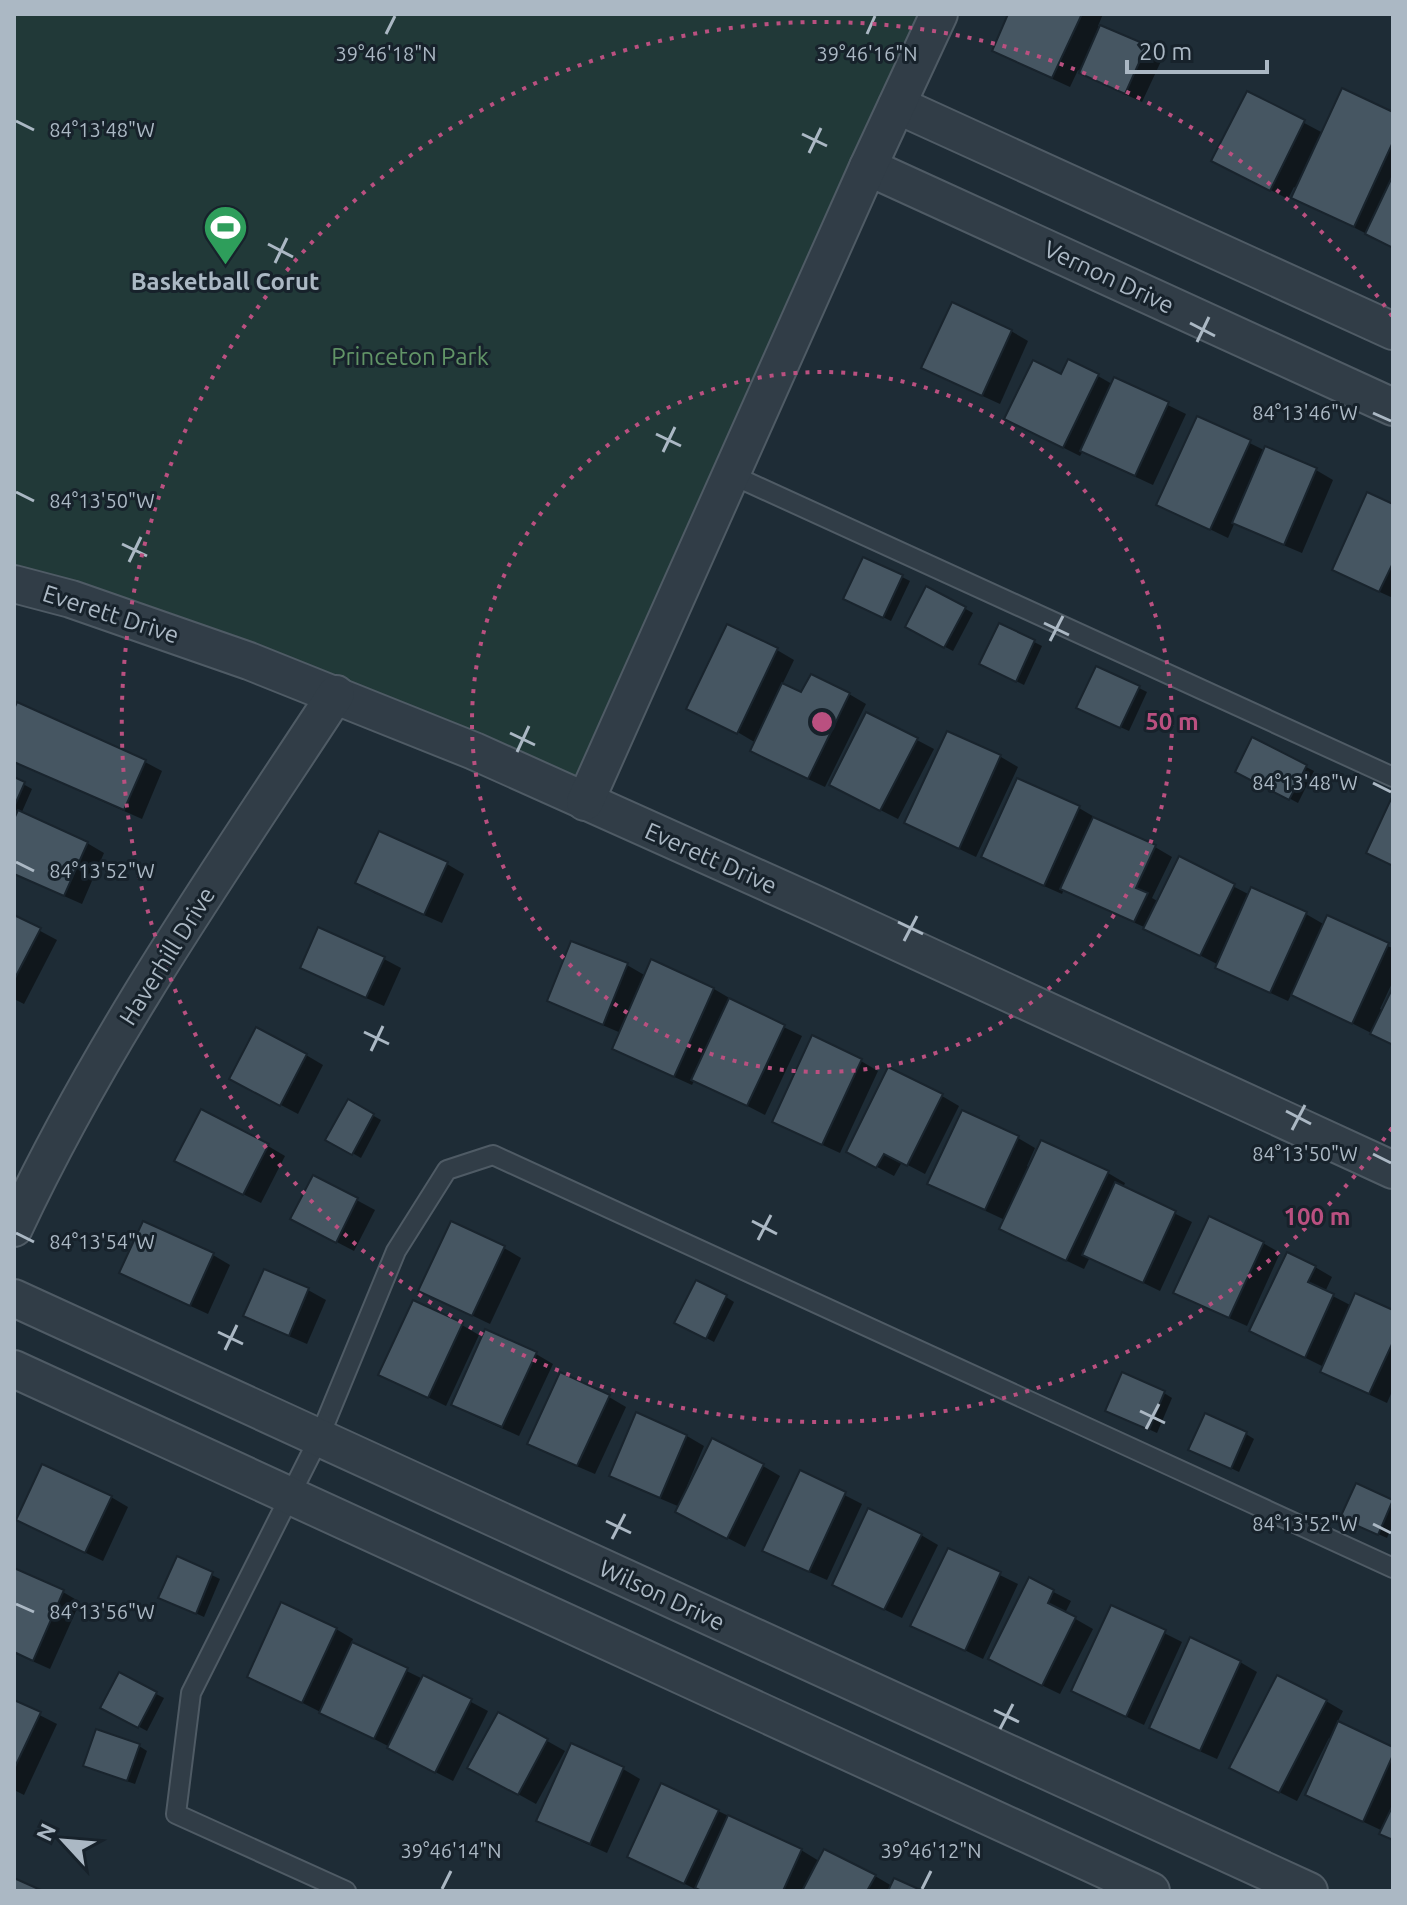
<svg xmlns="http://www.w3.org/2000/svg" width="1407" height="1905" viewBox="0 0 1407 1905" font-family="Ubuntu,sans-serif">
<style>
.green{fill:#213938}
.shadow{fill:#0007}
.building{fill:#465662;stroke:#19242d;stroke-width:2}
.lines{fill:none;stroke-linecap:round;stroke-linejoin:round}
.service-casing{stroke:#4f5b65;stroke-width:22}
.minor-casing{stroke:#4f5b65;stroke-width:40}
.service{stroke:#313d47;stroke-width:18}
.minor{stroke:#313d47;stroke-width:36}
.ticks{fill:none;stroke:#abb8c4;stroke-width:3}
.ring{fill:none;stroke:#ba5080;stroke-width:4;stroke-dasharray:4 8}
.labels{text-anchor:middle;dominant-baseline:central;stroke-width:6;stroke-linejoin:round;paint-order:stroke}
.street-label{font-size:24px;fill:#abb8c4;stroke:#17222b}
.poi-label{font-size:24px;font-weight:bold;fill:#abb8c4;stroke:#17222b}
.park-label{font-size:24px;fill:#629567;stroke:#17222b}
.ticks-label{font-size:20px;text-anchor:middle;fill:#abb8c4;stroke:#17222b;stroke-width:6;stroke-linejoin:round;paint-order:stroke}
.centre{fill:#ba5080;stroke:#17222b;stroke-width:4}
.ring-label{font-size:24px;text-anchor:middle;font-weight:bold;fill:#ba5080;stroke:#17222b;stroke-width:6;stroke-linejoin:round;paint-order:stroke}
</style>
<rect width="100%" height="100%" fill="#1e2c36"/>
<path class="green" d="M14 14H939L585 802 14 584Z"/>
<g class="shadow">
<path d="M1010 14H1103L1098 26 1146 47 1163 57 1142 102 1098 82 1078 70 1070 87 1011 60 994 50Z"/>
<path d="M1248 93 1323 133 1393 114V247L1293 197 1297 189 1294 187 1288 199 1231 170Z"/>
<path d="M1011 331 1028 341 1000 404 941 377Z"/>
<path d="M1062 376H1098L1112 384 1115 379 1186 414 1153 485 1099 460 1083 451 1080 456 1024 428Z"/>
<path d="M1198 418 1266 451 1316 470 1333 480 1302 553 1252 532 1235 522 1228 538 1158 504Z"/>
<path d="M1393 506V598L1351 579Z"/>
<path d="M902 577 910 581 891 621 854 603Z"/>
<path d="M927 588 973 613 953 651 907 627Z"/>
<path d="M1000 625 1042 646 1024 685 989 667Z"/>
<path d="M777 650 794 660 782 685 802 695 849 694 866 704 825 787 770 761 756 743 729 727Z"/>
<path d="M1139 688 1147 692 1129 731 1087 712Z"/>
<path d="M14 713 145 762 162 771 142 819 14 762Z"/>
<path d="M948 733 1001 757 1018 767 976 857 924 832Z"/>
<path d="M917 740 934 749 898 819 849 794Z"/>
<path d="M1253 740 1314 771 1298 803 1238 771Z"/>
<path d="M14 779 32 789 21 814 87 843 104 853 82 904 14 874V824L19 812 14 809Z"/>
<path d="M1018 780 1079 808 1096 818V820L1155 847 1172 857 1152 898 1159 902 1180 859 1250 895 1252 889 1306 914 1325 925 1393 948V981L1380 1009 1384 1011 1393 991V1044L1292 993 1288 1001 1235 977 1219 965 1144 927 1080 898 1064 889 1062 894 1001 867 984 857Z"/>
<path d="M447 864 464 874 442 923 374 893 357 883Z"/>
<path d="M14 917 57 940 24 1004 14 999Z"/>
<path d="M384 959 401 968 384 1006 319 977 302 967Z"/>
<path d="M652 962 714 989 731 999 730 1001 802 1036 765 1115 695 1079 692 1085 632 1058 614 1048 621 1033 567 1010 549 1000 627 965 646 976Z"/>
<path d="M306 1055 323 1065 298 1114 249 1088Z"/>
<path d="M861 1061 878 1071 840 1153 792 1131Z"/>
<path d="M942 1096 959 1106 925 1174 902 1162 894 1176 866 1161Z"/>
<path d="M349 1102 381 1120 361 1158 328 1139Z"/>
<path d="M1018 1138 1035 1148 1027 1166 1108 1173 1125 1183 1123 1188 1192 1222 1160 1291 1090 1257 1084 1269 1018 1238 1005 1220 947 1193Z"/>
<path d="M268 1146 285 1156 261 1203 194 1170Z"/>
<path d="M314 1177 375 1210 354 1251 310 1228Z"/>
<path d="M144 1224 213 1255 230 1265 208 1314 138 1282 121 1272Z"/>
<path d="M1263 1243 1280 1253 1247 1326 1193 1302Z"/>
<path d="M504 1248 521 1258 490 1324 421 1291Z"/>
<path d="M1315 1267 1332 1277 1325 1292 1352 1306 1393 1313V1389L1387 1403 1340 1381 1324 1367 1269 1340Z"/>
<path d="M265 1271 308 1290 326 1300 307 1344 263 1325 246 1315Z"/>
<path d="M726 1297 734 1302 714 1342 676 1322Z"/>
<path d="M462 1325 479 1335 446 1406 381 1374Z"/>
<path d="M536 1354 553 1364 519 1436 470 1414 453 1404Z"/>
<path d="M1164 1393 1172 1398 1157 1433 1115 1414Z"/>
<path d="M609 1397 626 1407 595 1474 546 1453 529 1443Z"/>
<path d="M637 1415 687 1436 704 1446 687 1486 690 1487 763 1466 780 1476 745 1547 695 1521 680 1507 628 1485 611 1475Z"/>
<path d="M1246 1434 1254 1439 1239 1472 1199 1453Z"/>
<path d="M43 1466 111 1497 128 1507 103 1561 35 1529Z"/>
<path d="M801 1473 862 1504 827 1580 782 1560Z"/>
<path d="M1357 1486 1393 1502V1524L1387 1538 1351 1522Z"/>
<path d="M921 1535 938 1545 902 1618 852 1594Z"/>
<path d="M949 1550 1018 1584 983 1659 913 1625Z"/>
<path d="M178 1559 220 1579 204 1617 169 1601Z"/>
<path d="M14 1570 63 1592 80 1602 50 1669 14 1653Z"/>
<path d="M1030 1580 1071 1601 1065 1613 1093 1629 1060 1694 1008 1669Z"/>
<path d="M1112 1607 1182 1642 1144 1725 1091 1700Z"/>
<path d="M336 1629 353 1639 351 1644 423 1679 424 1677 488 1711 453 1781 406 1757 390 1747 249 1676Z"/>
<path d="M1240 1662 1257 1672 1217 1759 1168 1737Z"/>
<path d="M119 1675 164 1698 147 1731 102 1707Z"/>
<path d="M1326 1701 1343 1711 1337 1723 1393 1749V1840L1383 1831 1325 1804 1332 1740 1329 1738 1297 1801 1249 1777Z"/>
<path d="M14 1702 57 1724 24 1795 14 1790Z"/>
<path d="M499 1714 565 1751 536 1804 484 1775Z"/>
<path d="M139 1746 147 1751 135 1784 94 1770 86 1765Z"/>
<path d="M623 1769 640 1779 607 1853 556 1830 539 1820Z"/>
<path d="M718 1811 801 1850 819 1861 875 1876 892 1886 918 1891H699L629 1856Z"/>
</g>
<g class="building">
<path d="M1008 14H1082L1052 78 992 51Z"/>
<path d="M1100 25 1147 45 1125 94 1079 73Z"/>
<path d="M1342 88 1393 112V142L1354 227 1291 198Z"/>
<path d="M1247 91 1305 120 1270 191 1211 161Z"/>
<path d="M1393 175V248L1365 234Z"/>
<path d="M952 302 1012 330 982 396 921 368Z"/>
<path d="M1068 359 1099 374 1063 448 1004 419 1033 360 1061 374Z"/>
<path d="M1114 377 1169 402 1135 476 1080 451Z"/>
<path d="M1197 416 1251 440 1210 530 1156 505Z"/>
<path d="M1265 446 1317 468 1284 545 1232 523Z"/>
<path d="M1367 492 1393 504V563L1379 592 1332 570Z"/>
<path d="M863 557 903 575 883 618 843 599Z"/>
<path d="M926 586 966 607 944 648 905 627Z"/>
<path d="M999 623 1035 640 1016 682 979 664Z"/>
<path d="M727 624 778 648 737 734 686 709Z"/>
<path d="M1096 666 1140 686 1120 728 1076 708Z"/>
<path d="M811 674 850 693 808 779 750 751 782 683 801 692Z"/>
<path d="M17 702 146 760 124 810 14 762V709Z"/>
<path d="M866 712 918 738 880 811 829 785Z"/>
<path d="M947 731 1001 755 959 849 904 823Z"/>
<path d="M1252 737 1307 765 1289 800 1235 772Z"/>
<path d="M14 777 25 782 14 807Z"/>
<path d="M1017 778 1080 806 1044 886 981 857Z"/>
<path d="M1391 799 1393 800V866L1366 853Z"/>
<path d="M18 810 88 842 64 896 14 874V819Z"/>
<path d="M1093 817 1156 845 1136 888 1148 893 1134 922 1060 889Z"/>
<path d="M379 831 448 862 424 915 355 883Z"/>
<path d="M1179 856 1235 884 1200 956 1143 929Z"/>
<path d="M1251 887 1307 912 1270 993 1215 968Z"/>
<path d="M14 915 41 928 14 980Z"/>
<path d="M1327 915 1389 943 1352 1024 1291 995Z"/>
<path d="M318 927 385 957 366 998 300 968Z"/>
<path d="M571 941 628 963 603 1025 547 1001Z"/>
<path d="M651 959 714 988 674 1077 612 1049Z"/>
<path d="M1393 987V1045L1370 1034Z"/>
<path d="M729 998 785 1025 747 1106 691 1080Z"/>
<path d="M256 1027 307 1054 280 1106 229 1079Z"/>
<path d="M812 1035 862 1059 822 1145 772 1122Z"/>
<path d="M888 1067 943 1094 907 1166 884 1154 876 1168 846 1152Z"/>
<path d="M348 1099 374 1114 352 1155 325 1140Z"/>
<path d="M201 1109 269 1144 243 1195 174 1161Z"/>
<path d="M962 1110 1019 1136 985 1210 927 1184Z"/>
<path d="M1041 1140 1109 1171 1066 1261 999 1229Z"/>
<path d="M313 1175 358 1198 336 1243 290 1219Z"/>
<path d="M1115 1182 1176 1211 1143 1283 1082 1255Z"/>
<path d="M1209 1216 1264 1242 1229 1318 1173 1293Z"/>
<path d="M143 1221 214 1253 190 1306 119 1273Z"/>
<path d="M451 1221 505 1246 472 1316 418 1291Z"/>
<path d="M1287 1252 1316 1266 1308 1282 1334 1294 1305 1358 1249 1331Z"/>
<path d="M264 1269 309 1288 289 1336 243 1316Z"/>
<path d="M696 1280 727 1295 706 1339 674 1323Z"/>
<path d="M1355 1293 1393 1310V1342L1369 1394 1320 1372Z"/>
<path d="M413 1300 463 1323 428 1398 378 1375Z"/>
<path d="M485 1329 537 1352 502 1427 451 1405Z"/>
<path d="M560 1372 610 1395 577 1466 527 1444Z"/>
<path d="M1122 1372 1165 1391 1149 1430 1105 1411Z"/>
<path d="M636 1412 687 1435 660 1498 609 1476Z"/>
<path d="M1205 1413 1247 1432 1231 1469 1188 1450Z"/>
<path d="M712 1438 764 1464 727 1539 675 1512Z"/>
<path d="M42 1464 112 1496 85 1553 16 1520Z"/>
<path d="M800 1470 846 1492 809 1572 762 1551Z"/>
<path d="M1356 1483 1393 1500 1378 1535 1340 1518Z"/>
<path d="M868 1508 922 1534 884 1610 832 1585Z"/>
<path d="M948 1548 1001 1572 965 1651 910 1626Z"/>
<path d="M177 1556 213 1572 196 1614 158 1598Z"/>
<path d="M14 1568 64 1590 33 1661 14 1652Z"/>
<path d="M1029 1577 1054 1590 1048 1603 1076 1617 1042 1686 988 1659Z"/>
<path d="M281 1602 337 1628 302 1703 247 1677Z"/>
<path d="M1111 1605 1166 1630 1126 1717 1071 1691Z"/>
<path d="M1190 1637 1241 1661 1200 1751 1149 1728Z"/>
<path d="M352 1642 408 1668 374 1739 319 1713Z"/>
<path d="M119 1672 157 1692 138 1728 100 1708Z"/>
<path d="M423 1675 472 1699 435 1773 387 1748Z"/>
<path d="M1277 1675 1327 1700 1279 1793 1229 1768Z"/>
<path d="M14 1700 41 1712 14 1769Z"/>
<path d="M498 1712 548 1739 518 1795 467 1768Z"/>
<path d="M1338 1721 1393 1747V1755L1363 1822 1305 1795Z"/>
<path d="M96 1729 140 1744 127 1781 83 1766Z"/>
<path d="M571 1743 624 1767 590 1844 536 1821Z"/>
<path d="M661 1783 719 1810 684 1884 627 1857Z"/>
<path d="M1393 1805V1840L1379 1834Z"/>
<path d="M728 1815 802 1849 783 1891H702L695 1888Z"/>
<path d="M824 1849 876 1875 867 1891H802Z"/>
<path d="M14 1878 43 1891H14Z"/>
<path d="M894 1878 923 1891H888Z"/>
</g>
<g class="lines">
<defs>
<g id="service">
<path d="M730 474 1393 777"/>
<path d="M346 1891 176 1814 191 1693 319 1438 396 1251 447 1170 493 1155 1393 1568"/>
</g>
<g id="minor">
<path d="M897 105 1393 331"/>
<path d="M868 167 1393 407"/>
<path d="M14 584 71 599 249 661 474 751 815 904 1393 1170"/>
<path d="M585 802 868 167 939 14"/>
<path d="M14 1228C102 1040 222 868 336 694"/>
<path d="M14 1298 1309 1891"/>
<path d="M14 1369 1151 1891"/>
</g>
</defs>
<use href="#service" class="service-casing"/>
<use href="#minor" class="minor-casing"/>
<use href="#service" class="service"/>
<use href="#minor" class="minor"/>
</g>
<path class="ticks" d="M386 34 395 16M867 34 875 16M16 121 34 130M802 134 827 146M809 153 821 128M268 244 293 257M275 263 287 238M1190 323 1215 336M1197 342 1209 317M1373 413 1391 421M656 434 681 446M663 452 675 427M16 492 34 501M122 544 147 556M129 562 141 537M1044 623 1069 635M1050 641 1063 616M510 733 535 745M517 752 529 726M1373 783 1391 792M16 862 34 871M898 922 923 934M904 941 917 916M364 1032 389 1044M371 1051 383 1026M1286 1111 1311 1124M1292 1130 1305 1105M1373 1154 1391 1163M752 1221 777 1234M16 1233 34 1242M758 1240 771 1215M218 1332 243 1344M225 1350 237 1325M1140 1411 1165 1423M1146 1429 1159 1404M606 1521 631 1533M1373 1524 1391 1533M612 1539 625 1514M16 1604 34 1612M994 1710 1019 1722M1000 1729 1013 1704M442 1889 451 1871M922 1889 931 1871"/>
<g class="ring">
<circle cx="822" cy="722" r="350"/>
<path d="M1392 1128A700 700 0 1 1 1392 316"/>
</g>
<defs>
<symbol id="stadium-pin" viewBox="-11 -11 22 30"><path d="M0 17L-7.5 6A9.5 9.5 0 1 1 7.5 6Z" fill="#2e9e5b" stroke="#17222b"/><path d="M0-5a6.5 5 0 1 0 0 10a6.5 5 0 1 0 0-10ZM-3.5-1.8h7v3.6h-7Z" fill="#fff"/></symbol>
</defs>
<g fill-rule="evenodd">
<use href="#stadium-pin" x="200" y="202" width="51" height="69"/>
</g>
<g class="labels">
<g class="street-label">
<text transform="translate(1109 277) rotate(25)">Vernon Drive</text>
<text transform="translate(111 614) rotate(18)">Everett Drive</text>
<text transform="translate(711 858) rotate(24)">Everett Drive</text>
<text transform="translate(167 956) rotate(-58)">Haverhill Drive</text>
<text transform="translate(662 1595) rotate(25)">Wilson Drive</text>
</g>
<g class="poi-label">
<text x="225" y="281">Basketball Corut</text>
</g>
<g class="park-label">
<text x="410" y="356">Princeton Park</text>
</g>
</g>
<g class="ticks-label">
<text x="386" y="61">39°46'18"N</text>
<text x="867" y="61">39°46'16"N</text>
<text x="102" y="137">84°13'48"W</text>
<text x="1305" y="420">84°13'46"W</text>
<text x="102" y="508">84°13'50"W</text>
<text x="1305" y="790">84°13'48"W</text>
<text x="102" y="878">84°13'52"W</text>
<text x="1305" y="1161">84°13'50"W</text>
<text x="102" y="1249">84°13'54"W</text>
<text x="1305" y="1531">84°13'52"W</text>
<text x="102" y="1619">84°13'56"W</text>
<text x="451" y="1858">39°46'14"N</text>
<text x="931" y="1858">39°46'12"N</text>
</g>
<circle cx="822" cy="722" r="12" class="centre"/>
<g class="ring-label">
<text x="1172" y="730">50 m</text>
<text x="1317" y="1225">100 m</text>
</g>
<rect width="1407" height="1905" fill="none" stroke="#abb8c4" stroke-width="32"/>
<g transform="translate(64 1841) rotate(296)" stroke="#17222b" stroke-width="6" paint-order="stroke">
<path d="M0-6L14 30L0 20L-14 30Z" fill="#abb8c4"/>
<text y="-12" font-size="22" font-weight="bold" text-anchor="middle" fill="#abb8c4">N</text>
</g>
<path d="M1127 60v12h140v-12" fill="none" stroke="#abb8c4" stroke-width="4"/>
<text x="1139" y="60" font-size="24" fill="#abb8c4" stroke="#17222b" stroke-width="6" paint-order="stroke">20 m</text>
</svg>
